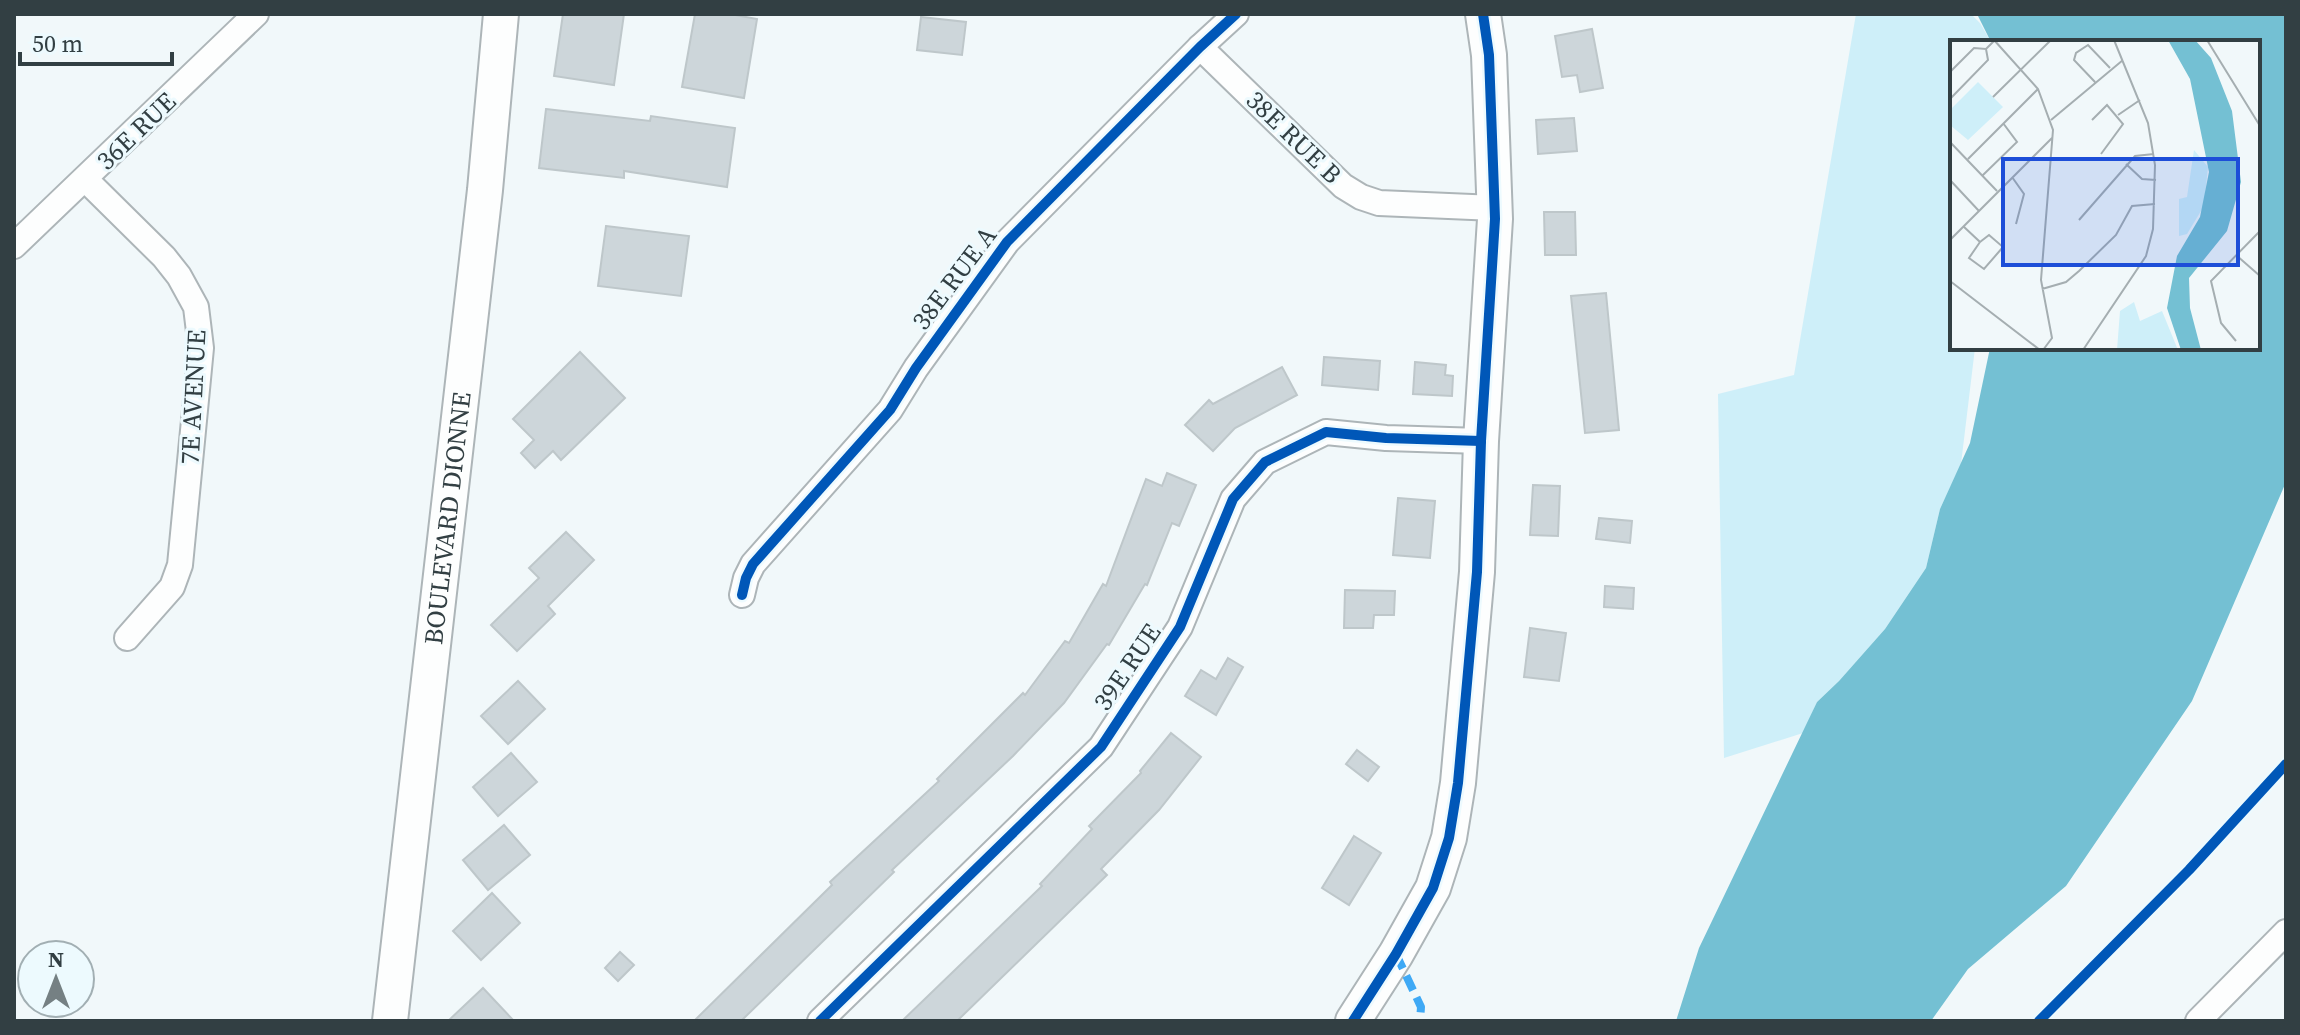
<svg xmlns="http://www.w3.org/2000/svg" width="2300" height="1035" viewBox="0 0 2300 1035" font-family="'Source Serif 4',serif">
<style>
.green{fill:#ceeff9}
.water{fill:#74c0d3}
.building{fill:#cdd6da;stroke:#bec7ca;stroke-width:2}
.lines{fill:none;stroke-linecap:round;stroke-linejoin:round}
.street-casing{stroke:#adb5b8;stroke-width:28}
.secondary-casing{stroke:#adb5b8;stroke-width:38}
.street{stroke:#fdfefe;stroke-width:24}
.secondary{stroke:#fdfefe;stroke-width:34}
.quiet{stroke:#3fa9f5;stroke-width:8;stroke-dasharray:16 8;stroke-linecap:butt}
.cycleway-casing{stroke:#edfafe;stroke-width:15}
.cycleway{stroke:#0057b8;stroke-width:10}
.labels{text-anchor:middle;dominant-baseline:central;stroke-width:6;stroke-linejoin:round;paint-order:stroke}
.street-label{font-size:26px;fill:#323f43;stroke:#edfafe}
.inset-road{fill:none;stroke:#a5aeb1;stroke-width:2}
.view{fill:#1d4ed8;fill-opacity:0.15;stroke:#1d4ed8;stroke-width:4}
.inset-edge{fill:none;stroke:#323f43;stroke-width:4}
</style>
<rect width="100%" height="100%" fill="#f1f8fa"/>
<path class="green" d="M1856 14H1971L1980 23 1991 42H1952V348H1975L1961 464 1940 509 1926 568 1885 629 1839 681 1817 702 1803 733 1724 758 1718 394 1794 375Z"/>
<path class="water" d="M1977 14H2286V482L2192 701 2066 886 1968 969 1931 1021H1676L1699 948 1817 702 1839 681 1885 629 1926 568 1940 509 1970 443 1990 348H2258V42H1991Z"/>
<g class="building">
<path d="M563 14H624L614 85 554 76Z"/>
<path d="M695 14H730L757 19 744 98 682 87Z"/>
<path d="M921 17 966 22 962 55 917 50Z"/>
<path d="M1592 29 1603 88 1580 92 1577 75 1562 77 1555 36Z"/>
<path d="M546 109 650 121 651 116 735 128 727 187 624 171V178L539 168Z"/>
<path d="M1574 118 1577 151 1538 154 1536 120Z"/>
<path d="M1544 212H1575L1576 255H1545Z"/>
<path d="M606 226 689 236 681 296 598 286Z"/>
<path d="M1606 293 1619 430 1585 433 1571 296Z"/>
<path d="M580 352 625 398 561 460 553 451 535 468 521 453 534 440 513 419Z"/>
<path d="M1324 357 1380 361 1378 390 1322 385Z"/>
<path d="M1415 362 1446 365 1445 375 1453 376 1452 396 1413 394Z"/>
<path d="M1282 367 1297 395 1235 428 1213 451 1185 425 1209 400 1213 404Z"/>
<path d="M1167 473 1196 485 1179 526 1172 523 1147 585 1145 584 1109 645 1107 644 1064 703 1013 756 892 870 894 872 741 1021H694L832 885 830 882 939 781 937 779 1023 693 1025 695 1065 641 1069 643 1103 584 1106 586 1146 479 1162 486Z"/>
<path d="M1533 485 1560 486 1558 536 1530 535Z"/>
<path d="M1398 498 1435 501 1430 558 1393 555Z"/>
<path d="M1599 518 1632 521 1630 543 1596 539Z"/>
<path d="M566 532 594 560 548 606 555 614 517 651 491 625 539 578 529 568Z"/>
<path d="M1605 586 1634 588 1633 609 1604 607Z"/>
<path d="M1345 590 1395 591 1394 615H1374L1373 628H1344Z"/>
<path d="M1530 628 1566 633 1559 681 1524 677Z"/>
<path d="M1228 658 1243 667 1216 715 1185 696 1201 670 1216 679Z"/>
<path d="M518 681 545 709 508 744 481 716Z"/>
<path d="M1171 733 1201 757 1159 810 1101 869 1107 875 957 1021H902L1042 886 1040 884 1092 829 1089 826 1141 773 1140 771Z"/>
<path d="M1357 750 1379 767 1368 781 1346 764Z"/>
<path d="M511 753 537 782 498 816 473 787Z"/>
<path d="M504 825 530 855 488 890 463 860Z"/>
<path d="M1354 836 1381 853 1349 905 1322 888Z"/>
<path d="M492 893 520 923 481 960 453 931Z"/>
<path d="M620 952 634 965 618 981 605 968Z"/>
<path d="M483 988 514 1021H448Z"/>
</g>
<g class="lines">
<defs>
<g id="street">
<path d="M1200 47 1343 186 1361 197 1379 203 1495 208"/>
<path d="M85 179 164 257 179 276 196 307 201 348 180 565 172 587 127 638"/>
<path d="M14 246 256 14"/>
<path d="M742 595 746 578 753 564 890 410 916 368 1007 242 1200 47 1236 14"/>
<path d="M820 1021 1101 747 1180 627 1233 499 1265 462 1326 432 1386 438 1481 441"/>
<path d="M2198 1021 2286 932"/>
</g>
<g id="secondary">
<path id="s1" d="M390 1021 485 190 501 14"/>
<path d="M1353 1021 1396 954 1433 888 1449 838 1458 783 1477 572 1481 441 1495 219 1489 55 1483 14"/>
</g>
</defs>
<use href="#street" class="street-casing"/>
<use href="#secondary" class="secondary-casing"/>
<use href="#street" class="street"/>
<use href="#secondary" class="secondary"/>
<path class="quiet" d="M1396 954 1421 1007 1420 1021"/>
<defs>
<g id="cycleway">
<path d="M742 595 746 578 753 564 890 410 916 368 1007 242 1200 47 1236 14"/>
<path d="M820 1021 1101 747 1180 627 1233 499 1265 462 1326 432 1386 438 1481 441"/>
<path d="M1353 1021 1396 954 1433 888 1449 838 1458 783 1477 572 1481 441 1495 219 1489 55 1483 14"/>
<path d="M2039 1021 2189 870 2286 764"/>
</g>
</defs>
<use href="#cycleway" class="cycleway-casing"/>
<use href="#cycleway" class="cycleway"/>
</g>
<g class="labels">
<g class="street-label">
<text transform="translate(136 131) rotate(-44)">36E RUE</text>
<text transform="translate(1294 137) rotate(44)">38E RUE B</text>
<text transform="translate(954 278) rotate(-53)">38E RUE A</text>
<text transform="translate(193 397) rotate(-87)">7E AVENUE</text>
<text stroke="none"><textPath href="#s1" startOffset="506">BOULEVARD DIONNE</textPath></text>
<text transform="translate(1127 667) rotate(-56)">39E RUE</text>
</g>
</g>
<g transform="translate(1950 40)">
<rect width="310" height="310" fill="#f1f8fa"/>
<path d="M28 42 53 67 18 100 0 85V70ZM244 110 258 127 254 166 237 194 229 196V159L237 157ZM184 262 190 281 212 271 228 310H167L170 271Z" fill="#ceeff9"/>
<path d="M218 0H245L261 18 282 71 291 142 277 191 239 238 240 268 251 310H231L217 268 227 216 250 177 259 132 240 39Z" fill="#74c0d3"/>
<path class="inset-road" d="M44 0 88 49 103 90 91 240 102 298 93 310M257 0 310 86M0 32 24 8 36 9 44 1M145 42 124 20 126 13 138 5 160 28M43 57 101 0M0 59 38 20 36 9M168 75 190 60M101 80 173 20M142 80 157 65 173 84 151 114M0 102 47 151M18 119 88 49M176 124 192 139 206 140M33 135 67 102 53 83M62 137 74 154 66 184M0 140 29 171M129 180 185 116 204 114M13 186 30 202 19 218 34 229 53 207 39 195 30 202M0 200 102 98M286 215 310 236M0 241 90 310M92 249 116 242 129 231 166 195 182 166 205 164M286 301 271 283 261 241 310 191M133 310 196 216 203 189 205 125 198 83 164 0"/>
<path class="view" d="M53 119H288V225H53Z"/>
<rect width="310" height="310" class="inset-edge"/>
</g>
<rect width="2300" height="1035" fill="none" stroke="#323f43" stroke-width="32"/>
<g transform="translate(56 979)"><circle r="38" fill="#edfafe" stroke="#a2afb3" stroke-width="2"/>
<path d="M0-6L14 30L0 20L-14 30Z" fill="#758083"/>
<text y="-12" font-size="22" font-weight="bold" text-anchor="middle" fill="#323f43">N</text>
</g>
<path d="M20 52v12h152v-12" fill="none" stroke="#323f43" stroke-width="4"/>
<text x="32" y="52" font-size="24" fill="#323f43" stroke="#edfafe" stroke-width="6" paint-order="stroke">50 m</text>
</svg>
